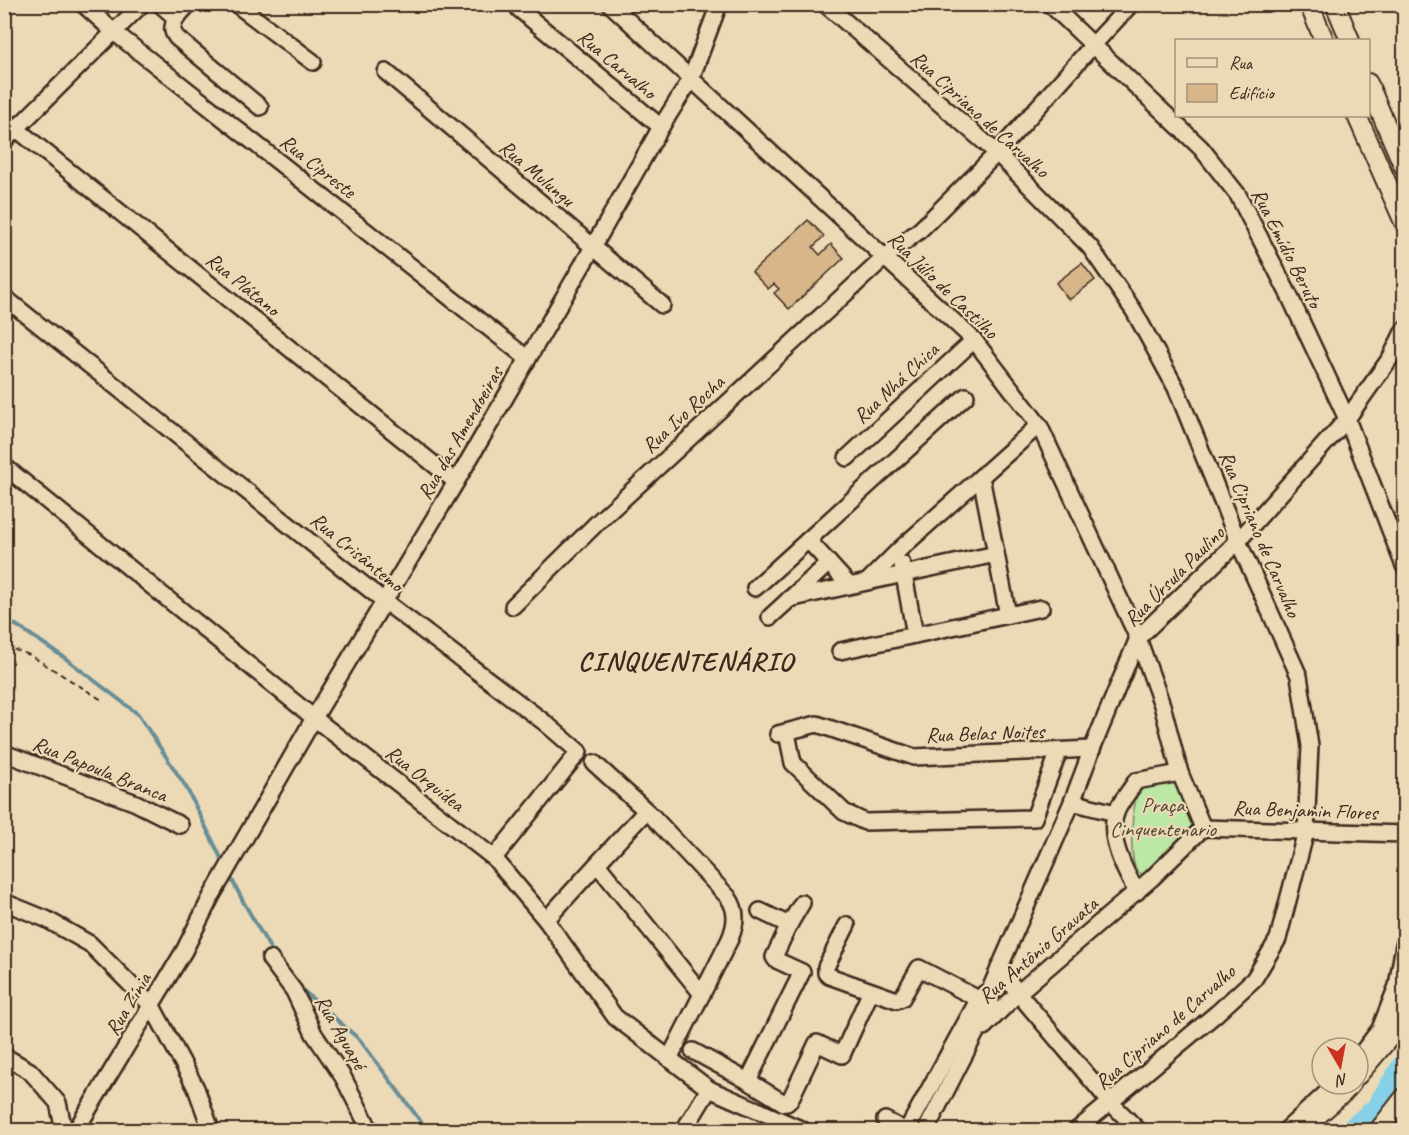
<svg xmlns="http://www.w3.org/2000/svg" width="1409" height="1135" viewBox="0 0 1409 1135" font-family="Caveat,sans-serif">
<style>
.green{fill:#bce7a4;stroke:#7c8861;stroke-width:1.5}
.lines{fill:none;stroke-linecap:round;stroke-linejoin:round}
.stream{stroke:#688e97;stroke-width:4}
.river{stroke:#86d1e7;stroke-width:22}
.building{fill:#d8b68a;stroke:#3b2a1e;stroke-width:1.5}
.minor-casing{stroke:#3b2a1e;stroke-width:20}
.major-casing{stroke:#3b2a1e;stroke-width:22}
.path{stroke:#3b2a1e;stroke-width:2;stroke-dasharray:6 4.5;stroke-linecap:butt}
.minor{stroke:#ecd9b6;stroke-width:15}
.major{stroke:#ecd9b6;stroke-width:18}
.labels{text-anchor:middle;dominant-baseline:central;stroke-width:4.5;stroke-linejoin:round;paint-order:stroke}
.street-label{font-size:21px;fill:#3b2a1e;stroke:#ecd9b6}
.park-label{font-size:21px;fill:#4e4632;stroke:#ecd9b6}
.district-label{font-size:27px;font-weight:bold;letter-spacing:1.5px;fill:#3b2a1e;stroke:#ecd9b6}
</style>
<rect width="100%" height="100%" fill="#ecd9b6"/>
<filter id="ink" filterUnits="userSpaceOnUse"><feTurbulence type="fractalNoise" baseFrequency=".0167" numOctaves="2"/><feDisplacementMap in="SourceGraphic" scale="12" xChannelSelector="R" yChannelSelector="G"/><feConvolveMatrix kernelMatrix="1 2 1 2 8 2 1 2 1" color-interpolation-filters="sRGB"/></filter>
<g filter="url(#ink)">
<path class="green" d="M1175 779 1193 815 1192 825 1188 835 1147 874C1142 874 1142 875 1138 872 1128 862 1131 801 1140 790 1148 781 1164 781 1175 779Z"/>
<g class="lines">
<g class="stream">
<path d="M4 623 16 625 65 658 138 714 186 787 225 866"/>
<path d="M230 876 244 903 274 955"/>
<path d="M299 987 360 1040 427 1130"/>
</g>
<path class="river" d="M1351 1130 1376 1109 1404 1064"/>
</g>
<g class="building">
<path d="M808 220 824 236 813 247 820 255 831 244 844 258 789 309 774 293 779 289 774 284 768 289 752 272Z"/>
<path d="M1082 263 1095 280 1069 300 1056 283Z"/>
</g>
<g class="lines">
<defs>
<g id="minor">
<path d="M83 4 114 32 528 359"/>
<path d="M160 4 176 18 189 4"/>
<path d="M236 4 313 62"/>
<path d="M610 4 974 340 1039 425 1138 638 1162 705 1180 773 1203 828"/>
<path d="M825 4 997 153 1090 247 1134 311 1176 388 1238 541 1299 676 1310 746 1306 831 1278 939 1254 979 1217 1013 1077 1130"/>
<path d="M1050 4 1201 148 1238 195 1288 293 1347 419 1404 566"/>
<path d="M519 9 661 127"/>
<path d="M176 18C172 27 171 31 177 38L260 107"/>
<path d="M386 72 662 305"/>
<path d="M4 119 456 482"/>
<path d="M4 141 142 4"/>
<path d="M4 297 384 601 544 722 579 752 494 858"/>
<path d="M847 458 974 340"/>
<path d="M4 466 314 718 494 858 546 920 615 1017 709 1089 803 1130"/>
<path d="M981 477 1008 615"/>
<path d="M808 540 966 396"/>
<path d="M902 564 915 635"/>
<path d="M868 581 899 550 1039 425"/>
<path d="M755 588 808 540 849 585"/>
<path d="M789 599 996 554"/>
<path d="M513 606 599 521 695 433 885 257 920 230 997 153 1093 45 1131 4"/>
<path d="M770 617 829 563"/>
<path d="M840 651 1041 608"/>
<path d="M787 733 793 763 844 812 865 822 1034 818 1059 751"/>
<path d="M778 734 817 724 914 757 1092 749"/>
<path d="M4 753 136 803 180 825"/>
<path d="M594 763 653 817 728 897C738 911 736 924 730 939L669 1059"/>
<path d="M1072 802 1115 813"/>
<path d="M646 811 597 864 702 994"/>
<path d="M1203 828 1404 834"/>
<path d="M1137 892C1125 872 1107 836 1116 813 1119 803 1130 791 1136 781L1180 773"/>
<path d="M4 902 46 919 90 944 152 1006 196 1088 211 1130"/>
<path d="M802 903 789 925 774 957 776 960 802 972 748 1081 784 1103H787L790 1100 817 1043 842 1055 871 991"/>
<path d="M760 911 789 925"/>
<path d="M546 920 597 864"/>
<path d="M847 925 826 967V973L829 976 897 1000 902 998 919 968 990 1005"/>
<path d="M270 959 294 991 314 1034 343 1077 370 1130"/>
<path d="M999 968 1018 993 1110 1102 1138 1130"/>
<path d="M984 1027 1018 993 1152 878 1203 828"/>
<path d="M693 1051 748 1081"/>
<path d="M4 1056 30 1071 58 1103 64 1130"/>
<path d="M1358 1058 1380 1029 1397 986 1404 945"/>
<path d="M885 1120 904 1130"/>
<path d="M76 1130 184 951 211 897 314 718 456 482 593 247 661 127 691 79 719 4"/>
<path d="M684 1130 709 1089"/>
<path d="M907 1130 978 1000 985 993"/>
<path d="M926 1130 990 1005 991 987 1072 802 1092 749 1138 638 1238 541 1347 419 1391 357 1404 330"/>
<path d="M1286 1130 1336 1084"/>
</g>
<g id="major">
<path d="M1309 4 1324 40"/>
<path d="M1335 4 1350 40"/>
<path d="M1368 83 1404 167"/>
<path d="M1357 116 1404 222"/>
<path d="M1358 1075 1389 1038 1404 1006"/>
<path d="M1301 1130 1343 1093 1351 1084"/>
<path d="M1379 1130 1404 1098"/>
</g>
</defs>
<use href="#minor" class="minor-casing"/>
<use href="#major" class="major-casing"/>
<path class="path" d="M4 646 30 655 102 700"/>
<use href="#minor" class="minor"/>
<use href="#major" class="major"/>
</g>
</g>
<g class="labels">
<g class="street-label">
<text transform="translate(617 64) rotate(40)">Rua Carvalho</text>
<text transform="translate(980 114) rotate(42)">Rua Cipriano de Carvalho</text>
<text transform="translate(318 166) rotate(38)">Rua Cipreste</text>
<text transform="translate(537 173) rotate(40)">Rua Mulungu</text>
<text transform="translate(1287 248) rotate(63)">Rua Emídio Beruto</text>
<text transform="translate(243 284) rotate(39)">Rua Plátano</text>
<text transform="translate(943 285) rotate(44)">Rua Júlio de Castilho</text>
<text transform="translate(896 383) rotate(-43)">Rua Nhá Chica</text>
<text transform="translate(683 414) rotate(-43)">Rua Ivo Rocha</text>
<text transform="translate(460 433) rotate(-60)">Rua das Amendoeiras</text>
<text transform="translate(1260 534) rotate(67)">Rua Cipriano de Carvalho</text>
<text transform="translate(357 552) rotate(39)">Rua Crisântemo</text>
<text transform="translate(1174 576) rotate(-45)">Rua Úrsula Paulino</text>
<text transform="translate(985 733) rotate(-2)">Rua Belas Noites</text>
<text transform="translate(100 769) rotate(22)">Rua Papoula Branca</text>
<text transform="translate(425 778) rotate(38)">Rua Orquídea</text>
<text transform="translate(1305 810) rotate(2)">Rua Benjamin Flores</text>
<text transform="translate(1038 950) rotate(-41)">Rua Antônio Gravata</text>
<text transform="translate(128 1004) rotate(-59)">Rua Zínia</text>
<text transform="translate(1165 1027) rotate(-41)">Rua Cipriano de Carvalho</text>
<text transform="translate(341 1032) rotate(60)">Rua Aguapé</text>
</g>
<g class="park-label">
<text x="1163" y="805">Praça<tspan x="1163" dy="24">Cinquentenario</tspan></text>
</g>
<g class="district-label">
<text x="686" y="661">CINQUENTENÁRIO</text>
</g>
</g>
<rect width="1409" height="1135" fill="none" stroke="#ecd9b6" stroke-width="24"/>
<rect x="12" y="12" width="1385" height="1111" fill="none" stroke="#3b2a1e" stroke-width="2" filter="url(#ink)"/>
<rect x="1175" y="39" width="195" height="78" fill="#ecd9b6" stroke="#a59379" stroke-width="1.5"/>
<rect x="1187" y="58" width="30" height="9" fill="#ecd9b6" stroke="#a59379" stroke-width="1.5"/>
<text x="1229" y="69" font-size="18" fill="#3b2a1e">Rua</text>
<rect x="1187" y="84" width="30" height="18" fill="#d8b68a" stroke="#a59379" stroke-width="1.5"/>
<text x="1229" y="99" font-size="18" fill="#3b2a1e">Edifício</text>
<g transform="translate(1340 1066) rotate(170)"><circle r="28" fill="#ecd9b6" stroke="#a59379" stroke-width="1.5"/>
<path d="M0-4.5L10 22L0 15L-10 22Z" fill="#c8321e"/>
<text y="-9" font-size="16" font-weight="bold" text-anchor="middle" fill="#3b2a1e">N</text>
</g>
</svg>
